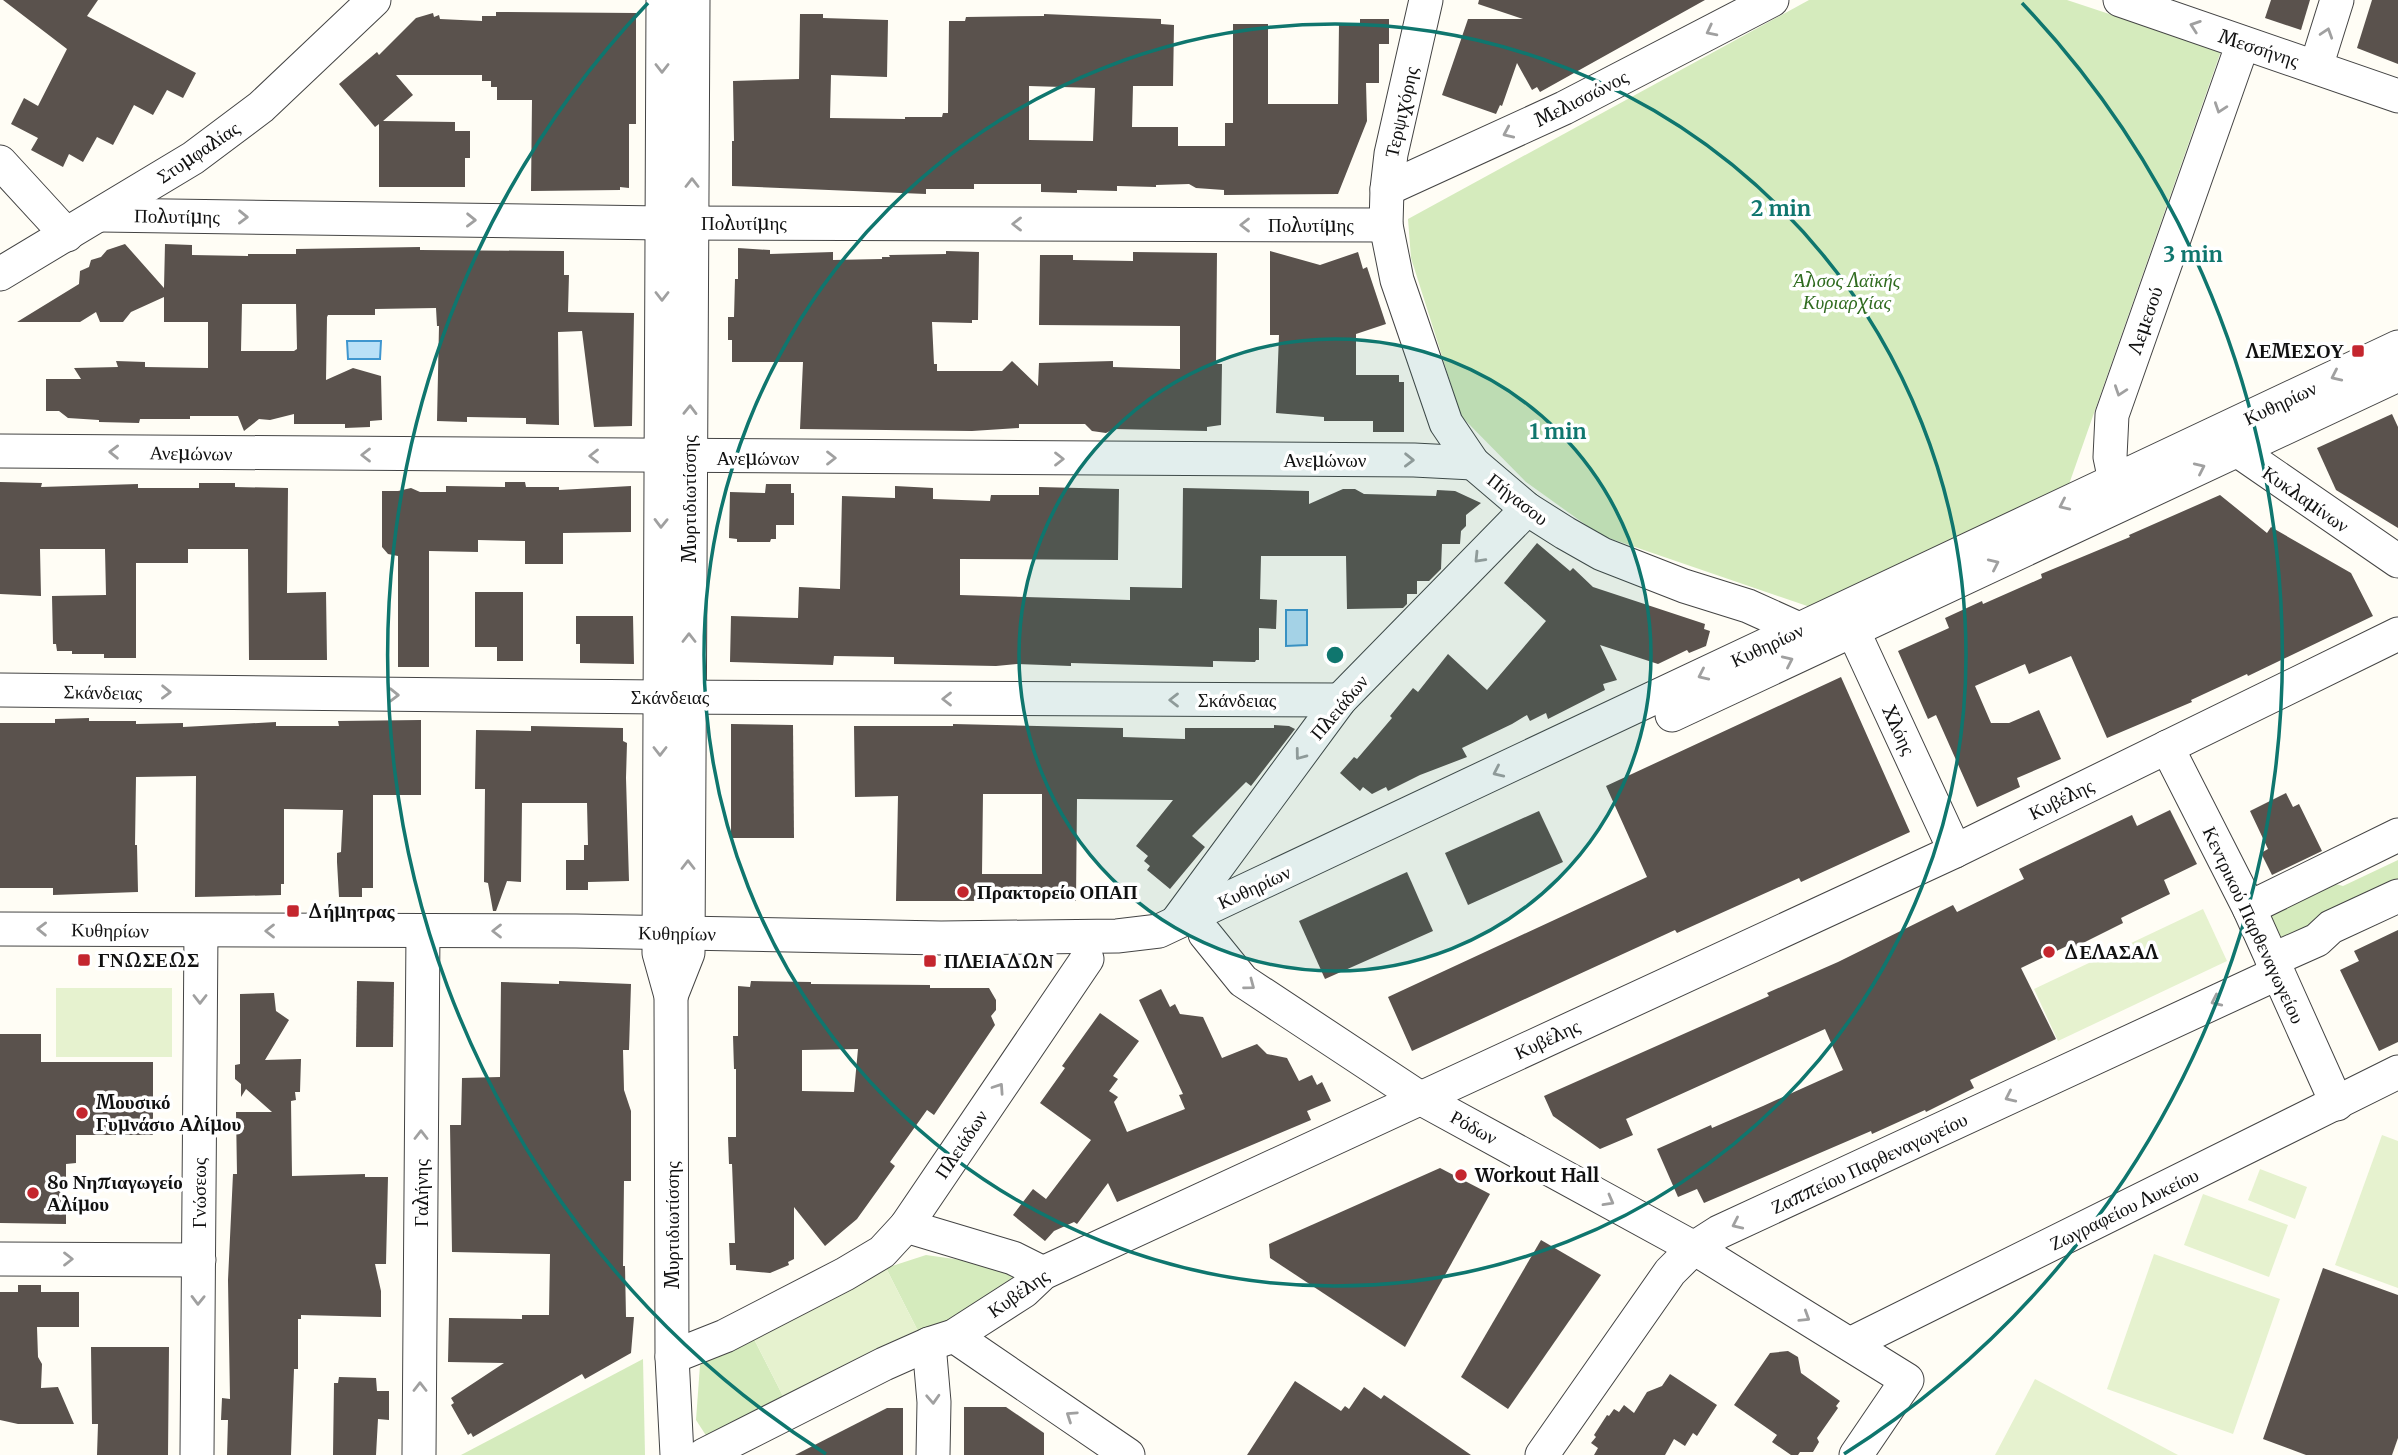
<svg xmlns="http://www.w3.org/2000/svg" width="2398" height="1455" viewBox="0 0 2398 1455" font-family="Merriweather,serif">
<style>
.green{fill:#d5ebbd}
.pitch{fill:#e6f2cf}
.water{fill:#b9e0f7;stroke:#3f96cf;stroke-width:2}
.building{fill:#5a524d;fill-rule:evenodd}
.lines{fill:none;stroke-linecap:round;stroke-linejoin:round}
.minor-casing{stroke:#444;stroke-width:35}
.minor{stroke:#fff;stroke-width:33}
.oneway{stroke:#a0a0a0}
.ring{fill:none;stroke:#0f766e;stroke-width:3.5}
.poi-dot{fill:#c4262e;stroke:#fff;stroke-width:2.5}
.labels{text-anchor:middle;dominant-baseline:central;stroke-width:7;stroke-linejoin:round;paint-order:stroke}
.street-label{font-size:19px;fill:#111;stroke:#fff}
.park-label{font-size:19px;font-style:italic;fill:#2f6b1f;stroke:#fff}
.poi-label{font-size:19px;font-weight:bold;fill:#111;stroke:#fff;text-anchor:start}
.centre{fill:#0f766e;stroke:#fff;stroke-width:3.5}
.ring-label{font-size:21px;text-anchor:middle;font-weight:bold;fill:#0f766e;stroke:#fff;stroke-width:7;stroke-linejoin:round;paint-order:stroke}
</style>
<rect width="100%" height="100%" fill="#fffdf5"/>
<g class="green">
<path d="M1809 0H2067L2221 51 2067 490 1816 609 1600 535 1526 482 1461 416 1411 258 1408 219Z"/>
<path d="M2398 860V884L2276 947 2261 913 2328 882 2343 886Z"/>
<path d="M926 1255 1004 1266 1013 1274 1017 1285 1010 1294 919 1333 886 1268Z"/>
<path d="M753 1337 786 1402 707 1437 696 1420 700 1365Z"/>
<path d="M643 1359 645 1455H461Z"/>
</g>
<g class="pitch">
<path d="M2203 909 2227 961 2058 1041 2034 989Z"/>
<rect x="56" y="988" width="116" height="69"/>
<path d="M2382 1135 2398 1141V1288L2335 1265Z"/>
<path d="M2260 1169 2307 1187 2295 1219 2248 1200Z"/>
<path d="M2203 1194 2288 1225 2269 1277 2184 1245Z"/>
<path d="M2154 1254 2280 1299 2233 1434 2107 1389Z"/>
<path d="M886 1268 919 1333 786 1402 753 1337Z"/>
<path d="M2035 1379 2178 1455H1995Z"/>
</g>
<g class="water">
<path d="M347 341H381L380 359H348Z"/>
<path d="M1286 610H1307V645L1286 646Z"/>
</g>
<g class="building">
<path d="M3 0H98L87 16 196 73 183 98 167 90 153 115 134 105 113 145 97 137 83 162 69 154 63 167 31 150 38 138 11 124 24 98 38 106 67 49Z"/>
<path d="M1479 0H1705L1540 92 1537 87 1532 90 1517 63 1502 106 1500 105 1496 114 1442 95 1468 19H1523L1478 4Z"/>
<path d="M2271 0H2310L2301 30 2265 18Z"/>
<path d="M2372 0H2398V64L2357 48Z"/>
<path d="M496 12 636 13V124H629V188L620 187V190L531 191 532 100H497V87H491V81H482V75H396L413 95 383 121 455 122V131H470V158H465V187H379V124L375 127 339 84 377 52 379 55 416 18 433 13 434 17 439 15 440 19 482 21V16H496Z"/>
<path d="M800 14H823V18L888 20 887 77 831 75 830 118 905 119V117H942L943 113H948L949 21H965L966 17 1044 16V14L1161 19V24L1174 25 1173 86H1133L1132 127H1178V146H1225V123H1233V24H1268V104H1338L1339 23H1360V19H1389V44H1379V83H1366L1367 121 1338 194 1224 195V190L1196 188 1189 184 1156 185V187L1117 186V191L1077 190V193L1041 192V184H974V189H926V194L732 186V141H734L733 81 799 79ZM1029 86 1095 88 1093 141 1029 140Z"/>
<path d="M125 244 164 288 165 244 192 245V255L248 256V254H296V249L420 247V250L564 251V275H569L568 312 634 313 632 426 594 427 582 331 558 332 559 425 526 424V418L467 417V422L437 421 439 326H437L436 308 375 309V315H328L327 317 326 380 353 368 381 376 382 420 370 421V427L345 428V424H294V414L270 420 259 419 244 431 238 416H190V419H140L139 423 99 422V420L68 418 59 411H46V379H81L74 368 118 367 116 361 145 362V367L208 368V322H164V297L131 312 123 322H100L96 312 80 322H17L79 284 80 271 89 267 91 260 101 257 107 250ZM242 304H296L297 349 294 351H241Z"/>
<path d="M738 248 770 250V254L833 252V260L882 259V257H890L889 255 946 254V251L979 252 978 320H972V323L932 322 934 364H937V371H1002L1012 361 1038 386 1039 363 1113 361V367L1180 369V326L1039 325 1040 255H1073V260L1133 261V252L1217 253 1216 364H1222L1221 425 1207 427V431L1114 429 1106 433 1092 431 1085 424H1019V428L972 431 800 429 803 362H732V340H728V317H734L735 279H738Z"/>
<path d="M1270 251 1320 265 1358 252 1363 269 1367 267 1386 324 1356 334V375H1399V382H1404V432H1373V421H1324V417L1276 413 1279 335H1270Z"/>
<path d="M2392 414 2398 427V528L2336 490 2317 448Z"/>
<path d="M0 482 42 483 41 487 138 484V488H199V483H235V487L288 488 287 593 326 592 327 660H249L248 549H188V563H136V658H104V654H72V651H57L56 644H53L52 596 106 595 105 549H40L41 596 0 594Z"/>
<path d="M505 482H525L526 487H559V490L631 486V532L563 533V564H525V541L478 540V552L429 551V667H398V556L388 554 382 547V491H398L411 488 420 492H446V486L505 487Z"/>
<path d="M766 484H791V493H794V525H776V539H771L770 542H737V539L729 538 730 492 765 493Z"/>
<path d="M895 486 933 488V499L990 501 991 495H1039V487L1119 489 1118 560 960 559V595L1130 600V587L1182 588 1183 488 1309 491V504L1343 489H1355L1364 494 1436 496 1437 490 1455 491 1481 503 1466 515V526L1461 531 1460 544H1442L1441 569 1429 581H1417V594H1407V604L1403 608 1347 609 1346 556H1261L1260 599 1277 600 1276 629 1259 628V660H1256L1255 662 1213 661V667L1071 663V666L1017 664 996 666 894 664V657L834 656 833 665 730 662 731 616 798 618 799 587 840 589 842 496 895 498Z"/>
<path d="M2220 495 2267 533 2271 527 2351 573 2373 616 2248 676 2247 674 2191 700 2192 702 2107 738 2071 656 2029 674 2025 664 1975 686 1991 723H2009L2039 710 2061 759 2017 778 2020 787 1977 807 1936 715 1928 719 1898 651 1949 628 1945 618 1982 601 1983 604 2042 578 2041 574 2130 537 2129 535Z"/>
<path d="M1537 543 1570 571 1573 568 1593 587 1705 624 1704 629 1710 631 1706 646 1689 653 1687 650 1658 664 1600 645 1617 680 1603 684 1605 690 1548 719 1546 713 1530 721 1527 715 1512 724 1462 748 1467 757 1420 775 1388 791 1386 787 1372 794 1363 787 1360 791 1340 773 1354 757 1357 759 1392 718 1390 716 1413 688 1418 692 1448 654 1487 690 1546 621 1504 583Z"/>
<path d="M475 592H523V661H497V647H475Z"/>
<path d="M576 616H633L634 664 580 663V644H576Z"/>
<path d="M1841 677 1910 832 1801 882 1799 878 1677 933 1675 930 1412 1051 1388 997 1647 877 1606 786Z"/>
<path d="M89 718V721H136V724L183 723V727L276 722V726H339L338 721 421 720V795H373V888H362V897H339L337 862V853L341 852 343 810 284 809V884H281V895L195 897 196 776 136 777 135 845H137L138 892 53 895V888H0V723H55V719Z"/>
<path d="M731 724 793 725 794 838H731Z"/>
<path d="M953 724 1123 728V737L1185 739V728H1274V725L1289 726 1295 729 1251 786 1246 782 1192 836 1205 847 1170 889 1147 870 1150 866 1144 861 1148 856 1136 846 1173 800 1077 799 1076 901H896L898 796 855 797 854 726H953ZM983 794H1042V874H982Z"/>
<path d="M531 726 623 728V741L627 743 626 778 629 881 588 882V890H566V860H584V845H588L587 803H522L521 882 507 881 496 911H493L488 883 484 882 485 789H475L476 730 531 731Z"/>
<path d="M2286 793 2293 807 2299 804 2322 851 2272 875 2261 853 2268 849 2250 811Z"/>
<path d="M2170 810 2197 864 2164 880 2170 894 2121 918 2123 923 2071 949 2069 945 2021 968 2056 1039 1970 1080 1974 1088 1926 1112 1925 1110 1872 1134 1871 1131 1704 1203 1697 1189 1678 1197 1657 1149 1711 1125 1712 1128 1763 1106 1843 1070 1825 1029 1626 1119 1633 1135 1600 1149 1553 1116 1544 1096 1769 996 1767 993 1838 962 1953 905 1957 912 2024 879 2019 869 2132 815 2137 826Z"/>
<path d="M1539 811 1563 862 1468 905 1445 853Z"/>
<path d="M1407 872 1433 931 1325 979 1299 921Z"/>
<path d="M2398 930V1042L2379 1051 2340 970 2359 961 2354 951Z"/>
<path d="M357 981 394 982 393 1047H356Z"/>
<path d="M559 981 631 984 629 1050H623L624 1090 631 1111V1181H624L623 1266H625L626 1317H634L631 1353 585 1379 582 1374 473 1437 471 1433 468 1435 451 1405 454 1403 451 1398 504 1363 448 1362 449 1318 522 1319V1315H549L550 1254 452 1252 450 1125H461L462 1078 500 1077 501 982 559 984Z"/>
<path d="M751 981 811 982V984L930 985V988H989L996 1000V1010L991 1016 995 1025 934 1115 927 1110 890 1162 895 1166 857 1219 825 1246 794 1207V1259L788 1262 789 1265 770 1273 736 1270V1265H730L729 1243H735L732 1164H729L728 1137H736V1069H734L733 1036H738V986L750 987ZM858 1049 854 1092 802 1091V1050Z"/>
<path d="M1161 989 1170 1007 1175 1004 1180 1014 1203 1017 1222 1058 1257 1044 1267 1054 1287 1058 1299 1081 1312 1075 1317 1085 1322 1082 1331 1101 1307 1111 1311 1120 1117 1202 1108 1183 1077 1224 1074 1222 1054 1231 1045 1241 1013 1215 1033 1189 1046 1199 1091 1140 1040 1103 1065 1068 1062 1066 1100 1013 1139 1041 1113 1076 1118 1079 1109 1091 1118 1097 1114 1102 1127 1132 1185 1109 1179 1095 1183 1094 1139 1000Z"/>
<path d="M274 993 276 1011 289 1020 265 1060 301 1059 300 1092H295L296 1100 291 1101 292 1176 365 1174V1177H388L386 1264H375L381 1291V1317L301 1315V1319H298V1369H294L291 1455H227L228 1420H221L222 1398 230 1399 228 1280 233 1174H237L236 1112H272L246 1089 241 1097V1084L235 1079V1065L240 1064V994Z"/>
<path d="M0 1034H41V1062H153V1135H76V1163L66 1164V1224L0 1223Z"/>
<path d="M1440 1168 1490 1194 1405 1347 1270 1258 1269 1244Z"/>
<path d="M1541 1240 1601 1275 1508 1409 1461 1377Z"/>
<path d="M2323 1268 2398 1295V1438L2392 1455H2306L2263 1439Z"/>
<path d="M18 1285H41V1292H79V1327H37L38 1357 42 1364 41 1388 58 1387 74 1424H18L0 1420V1292H18Z"/>
<path d="M91 1347H169L168 1455H97L98 1424H92Z"/>
<path d="M1788 1351 1798 1357 1801 1373 1840 1401 1836 1406 1838 1408 1817 1438 1819 1442 1813 1452H1800L1798 1455H1791L1772 1442 1777 1435 1734 1405 1770 1353Z"/>
<path d="M1670 1374 1717 1405 1697 1436 1693 1433 1685 1446 1674 1439 1665 1455H1594L1598 1448 1591 1443 1596 1437 1594 1435 1607 1415 1609 1416 1614 1409 1619 1412 1624 1405 1634 1413 1647 1392 1662 1386Z"/>
<path d="M339 1377 376 1378 377 1391H389V1420L378 1419 376 1455H333L334 1383H338Z"/>
<path d="M1295 1381 1341 1411 1345 1406 1349 1409 1364 1387 1381 1399 1384 1395 1471 1455H1247Z"/>
<path d="M964 1407H1006L1044 1433V1455H964Z"/>
<path d="M887 1408H903V1455H795Z"/>
</g>
<g class="lines">
<defs>
<g id="minor">
<path d="M663 0 659 953 671 996 672 1357 677 1455"/>
<path d="M1426 0 1391 154 1387 189 1386 225 1397 280 1446 423 1473 463 1527 509 1565 533 1602 554 1684 586 1748 606 1799 629"/>
<path d="M2120 0 2398 96"/>
<path d="M2316 67 2337 0"/>
<path d="M0 162 67 235"/>
<path d="M1387 189 1564 108 1772 0"/>
<path d="M101 215 662 223 1386 225"/>
<path d="M0 274 193 158 261 107 374 0"/>
<path d="M2224 439 2237 450 2398 561"/>
<path d="M0 451 1414 460 1473 463"/>
<path d="M2115 481 2110 457 2112 415 2243 43"/>
<path d="M1844 611 1955 851"/>
<path d="M0 690 660 697 1340 700"/>
<path d="M1672 715 2398 375"/>
<path d="M2167 747 2249 908 2337 1104"/>
<path d="M2249 908 2398 835"/>
<path d="M1178 920 1340 700 1527 509"/>
<path d="M0 929 576 931 941 938 1117 936 1159 931 2398 347"/>
<path d="M1205 934 1243 981 1420 1098 1694 1248 1907 1380 1856 1455"/>
<path d="M2272 960 2317 940 2331 927 2398 896"/>
<path d="M671 996 688 953 693 0"/>
<path d="M906 1226 1013 1258 1043 1273"/>
<path d="M0 1259 199 1260"/>
<path d="M954 1336 1128 1455"/>
<path d="M929 1344 934 1402 933 1455"/>
<path d="M1850 1344 2398 1072"/>
<path d="M672 1357 725 1336 845 1274 882 1252 906 1226 1087 959"/>
<path d="M197 1455 201 931"/>
<path d="M419 1455 423 931"/>
<path d="M704 1455 884 1364 929 1344 954 1336 1024 1291 1043 1273 1955 851 2398 634"/>
<path d="M1542 1455 1670 1272 1694 1248 1719 1232 2278 973"/>
</g>
</defs>
<use href="#minor" class="minor-casing"/>
<use href="#minor" class="minor"/>
</g>
<defs><path id="oneway-chevron" d="M-2-3.5L2.5 0L-2 3.5" fill="none" stroke-width="1.6" stroke-linecap="round" stroke-linejoin="round" transform="scale(1.75)"/></defs>
<g class="oneway">
<use href="#oneway-chevron" transform="translate(2195 26) rotate(-161)"/>
<use href="#oneway-chevron" transform="translate(1711 31) rotate(153)"/>
<use href="#oneway-chevron" transform="translate(2327 33) rotate(-72)"/>
<use href="#oneway-chevron" transform="translate(662 68) rotate(90)"/>
<use href="#oneway-chevron" transform="translate(2220 108) rotate(109)"/>
<use href="#oneway-chevron" transform="translate(1508 133) rotate(156)"/>
<use href="#oneway-chevron" transform="translate(692 183) rotate(-90)"/>
<use href="#oneway-chevron" transform="translate(243 217) rotate(1)"/>
<use href="#oneway-chevron" transform="translate(471 220) rotate(1)"/>
<use href="#oneway-chevron" transform="translate(1017 224) rotate(-180)"/>
<use href="#oneway-chevron" transform="translate(1245 225) rotate(-180)"/>
<use href="#oneway-chevron" transform="translate(662 296) rotate(90)"/>
<use href="#oneway-chevron" transform="translate(2336 376) rotate(155)"/>
<use href="#oneway-chevron" transform="translate(2120 391) rotate(109)"/>
<use href="#oneway-chevron" transform="translate(690 410) rotate(-89)"/>
<use href="#oneway-chevron" transform="translate(114 452) rotate(-179)"/>
<use href="#oneway-chevron" transform="translate(366 455) rotate(-180)"/>
<use href="#oneway-chevron" transform="translate(594 456) rotate(-180)"/>
<use href="#oneway-chevron" transform="translate(831 458)"/>
<use href="#oneway-chevron" transform="translate(1059 459)"/>
<use href="#oneway-chevron" transform="translate(1409 460) rotate(1)"/>
<use href="#oneway-chevron" transform="translate(2200 468) rotate(-25)"/>
<use href="#oneway-chevron" transform="translate(2064 505) rotate(155)"/>
<use href="#oneway-chevron" transform="translate(661 523) rotate(91)"/>
<use href="#oneway-chevron" transform="translate(1479 558) rotate(134)"/>
<use href="#oneway-chevron" transform="translate(1994 564) rotate(-25)"/>
<use href="#oneway-chevron" transform="translate(689 638) rotate(-90)"/>
<use href="#oneway-chevron" transform="translate(1788 661) rotate(-25)"/>
<use href="#oneway-chevron" transform="translate(1703 675) rotate(155)"/>
<use href="#oneway-chevron" transform="translate(166 692) rotate(1)"/>
<use href="#oneway-chevron" transform="translate(394 695) rotate(1)"/>
<use href="#oneway-chevron" transform="translate(947 699) rotate(-180)"/>
<use href="#oneway-chevron" transform="translate(1174 700) rotate(-180)"/>
<use href="#oneway-chevron" transform="translate(660 751) rotate(90)"/>
<use href="#oneway-chevron" transform="translate(1300 755) rotate(127)"/>
<use href="#oneway-chevron" transform="translate(1498 772) rotate(155)"/>
<use href="#oneway-chevron" transform="translate(688 865) rotate(-90)"/>
<use href="#oneway-chevron" transform="translate(42 929) rotate(-179)"/>
<use href="#oneway-chevron" transform="translate(270 931) rotate(180)"/>
<use href="#oneway-chevron" transform="translate(497 931) rotate(-180)"/>
<use href="#oneway-chevron" transform="translate(1250 985) rotate(37)"/>
<use href="#oneway-chevron" transform="translate(200 999) rotate(90)"/>
<use href="#oneway-chevron" transform="translate(2216 1001) rotate(155)"/>
<use href="#oneway-chevron" transform="translate(999 1088) rotate(-56)"/>
<use href="#oneway-chevron" transform="translate(2010 1097) rotate(155)"/>
<use href="#oneway-chevron" transform="translate(421 1135) rotate(-90)"/>
<use href="#oneway-chevron" transform="translate(1609 1201) rotate(29)"/>
<use href="#oneway-chevron" transform="translate(1737 1224) rotate(155)"/>
<use href="#oneway-chevron" transform="translate(68 1259)"/>
<use href="#oneway-chevron" transform="translate(198 1300) rotate(91)"/>
<use href="#oneway-chevron" transform="translate(1805 1317) rotate(32)"/>
<use href="#oneway-chevron" transform="translate(420 1387) rotate(-90)"/>
<use href="#oneway-chevron" transform="translate(933 1399) rotate(87)"/>
<use href="#oneway-chevron" transform="translate(1071 1416) rotate(-146)"/>
</g>
<circle cx="1335" cy="655" r="316" fill="#0f766e" fill-opacity=".12"/>
<g class="ring">
<circle cx="1335" cy="655" r="316"/>
<circle cx="1335" cy="655" r="631"/>
<path d="M826 1454A947 947 0 0 1 648 3M2022 3A947 947 0 0 1 1844 1454"/>
</g>
<g class="poi-dot">
<rect x="2351" y="344" width="14" height="14" rx="3.5"/>
<circle cx="963" cy="892" r="7"/>
<rect x="286" y="904" width="14" height="14" rx="3.5"/>
<circle cx="2049" cy="952" r="7"/>
<rect x="77" y="953" width="14" height="14" rx="3.5"/>
<rect x="923" y="954" width="14" height="14" rx="3.5"/>
<circle cx="82" cy="1113" r="7"/>
<circle cx="1461" cy="1175" r="7"/>
<circle cx="33" cy="1193" r="7"/>
</g>
<g class="labels">
<g class="street-label">
<text transform="translate(2259 48) rotate(18)">Μεσσήνης</text>
<text transform="translate(1581 98) rotate(-27)">Μελισσώνος</text>
<text transform="translate(1401 112) rotate(-77)">Τερψιχόρης</text>
<text transform="translate(198 152) rotate(-34)">Στυμφαλίας</text>
<text transform="translate(177 216) rotate(1)">Πολυτίμης</text>
<text x="744" y="223">Πολυτίμης</text>
<text x="1311" y="225">Πολυτίμης</text>
<text transform="translate(2145 320) rotate(-71)">Λεμεσού</text>
<text transform="translate(2280 403) rotate(-25)">Κυθηρίων</text>
<text transform="translate(191 453) rotate(1)">Ανεμώνων</text>
<text x="758" y="458">Ανεμώνων</text>
<text x="1325" y="460">Ανεμώνων</text>
<text transform="translate(689 499) rotate(-90)">Μυρτιδιωτίσσης</text>
<text transform="translate(1518 499) rotate(38)">Πήγασου</text>
<text transform="translate(2306 499) rotate(35)">Κυκλαμίνων</text>
<text transform="translate(1767 645) rotate(-25)">Κυθηρίων</text>
<text transform="translate(103 692) rotate(1)">Σκάνδειας</text>
<text x="670" y="697">Σκάνδειας</text>
<text x="1237" y="700">Σκάνδειας</text>
<text transform="translate(1339 707) rotate(-50)">Πλειάδων</text>
<text transform="translate(1899 730) rotate(65)">Χλόης</text>
<text transform="translate(2061 799) rotate(-26)">Κυβέλης</text>
<text transform="translate(1254 887) rotate(-25)">Κυθηρίων</text>
<text transform="translate(2254 925) rotate(65)">Κεντρικού Παρθεναγωγείου</text>
<text transform="translate(110 930) rotate(1)">Κυθηρίων</text>
<text transform="translate(677 933) rotate(1)">Κυθηρίων</text>
<text transform="translate(1547 1039) rotate(-25)">Κυβέλης</text>
<text transform="translate(1474 1127) rotate(29)">Ρόδων</text>
<text transform="translate(961 1144) rotate(-56)">Πλειάδων</text>
<text transform="translate(1869 1163) rotate(-25)">Ζαππείου Παρθεναγωγείου</text>
<text transform="translate(199 1193) rotate(-90)">Γνώσεως</text>
<text transform="translate(421 1193) rotate(-90)">Γαλήνης</text>
<text transform="translate(2124 1209) rotate(-26)">Ζωγραφείου Λυκείου</text>
<text transform="translate(672 1225) rotate(-90)">Μυρτιδιωτίσσης</text>
<text transform="translate(1018 1293) rotate(-35)">Κυβέλης</text>
</g>
<g class="park-label">
<text x="1847" y="280">Άλσος Λαϊκής<tspan x="1847" dy="22">Κυριαρχίας</tspan></text>
</g>
<g class="poi-label">
<text x="2344" y="351" text-anchor="end">ΛΕΜΕΣΟΥ</text>
<text x="977" y="892">Πρακτορείο ΟΠΑΠ</text>
<text x="307" y="911">Δήμητρας</text>
<text x="2063" y="952">ΔΕΛΑΣΑΛ</text>
<text x="98" y="960">ΓΝΩΣΕΩΣ</text>
<text x="944" y="961">ΠΛΕΙΑΔΩΝ</text>
<text x="96" y="1102">Μουσικό<tspan x="96" dy="22">Γυμνάσιο Αλίμου</tspan></text>
<text x="1475" y="1175">Workout Hall</text>
<text x="47" y="1182">8ο Νηπιαγωγείο<tspan x="47" dy="22">Αλίμου</tspan></text>
</g>
</g>
<circle cx="1335" cy="655" r="10" class="centre"/>
<g class="ring-label">
<text x="1781" y="216">2 min</text>
<text x="2193" y="262">3 min</text>
<text x="1558" y="439">1 min</text>
</g>
</svg>
